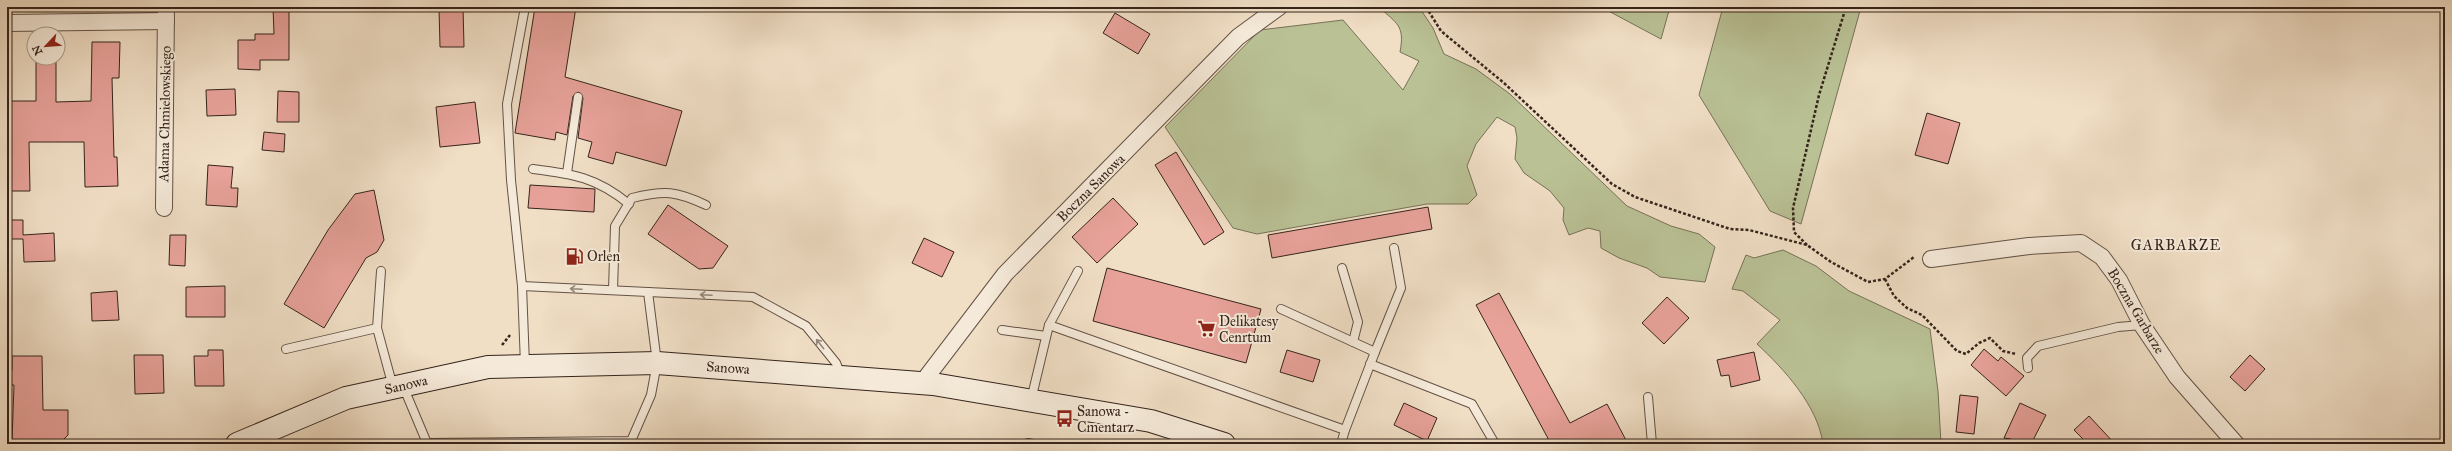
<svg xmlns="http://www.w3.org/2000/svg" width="2452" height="451" viewBox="0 0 2452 451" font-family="'IM FELL Great Primer',serif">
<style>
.green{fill:#b9c195;stroke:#777258}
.building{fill:#e8a29a;stroke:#35241b}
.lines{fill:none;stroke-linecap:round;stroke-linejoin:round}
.lane-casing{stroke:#645246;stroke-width:10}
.street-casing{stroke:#645246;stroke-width:18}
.secondary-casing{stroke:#35241b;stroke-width:24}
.path{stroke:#35241b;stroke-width:2.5;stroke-dasharray:3 2;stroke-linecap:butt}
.lane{stroke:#f5ead9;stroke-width:8}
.street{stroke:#f5ead9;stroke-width:16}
.secondary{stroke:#f5ead9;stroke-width:22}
.oneway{stroke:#95877a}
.labels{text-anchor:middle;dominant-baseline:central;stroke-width:4;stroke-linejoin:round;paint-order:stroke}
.street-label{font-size:14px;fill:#35241b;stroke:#f5ead9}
.poi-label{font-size:14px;fill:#35241b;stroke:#f5ead9;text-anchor:start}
.neighbourhood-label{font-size:15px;letter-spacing:1px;fill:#35241b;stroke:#f5ead9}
</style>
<rect width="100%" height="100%" fill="#f0dec5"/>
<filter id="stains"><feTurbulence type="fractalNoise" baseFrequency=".005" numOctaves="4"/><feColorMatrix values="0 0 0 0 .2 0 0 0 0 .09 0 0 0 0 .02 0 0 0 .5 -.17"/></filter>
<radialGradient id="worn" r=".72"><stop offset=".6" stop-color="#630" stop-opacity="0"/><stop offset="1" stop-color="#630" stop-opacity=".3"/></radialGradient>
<g class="green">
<path d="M1379 7H1419L1433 28 1444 54 1476 69 1510 94 1627 206 1671 226 1699 234 1715 247 1705 282 1660 277 1647 268 1619 258 1601 248 1600 231 1588 228 1569 235 1563 220 1564 208 1550 191 1524 173 1515 159 1517 138 1515 127 1497 117 1476 144 1467 166 1477 195 1468 204H1427L1257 234 1233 228 1165 127 1260 30 1343 20 1403 90 1419 61 1400 52C1405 25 1397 24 1379 7Z"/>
<path d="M1601 7H1670L1661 39Z"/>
<path d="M1723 7H1861L1801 224 1770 211 1699 95Z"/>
<path d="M1783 250 1816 266 1849 291 1930 329 1938 391 1941 444H1823C1818 406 1784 369 1757 344L1780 320 1743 291 1732 289 1746 255 1754 258Z"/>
</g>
<g class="building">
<path d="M273 7H289V60H260V70L238 69V40H255V34H274Z"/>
<path d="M439 7H463L464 47H440Z"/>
<path d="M535 7H576L565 77 682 111 666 166 616 152 613 164 588 157 592 142 578 138 583 98 579 92 573 96 567 135 556 132 555 140 515 133Z"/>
<path d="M1115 13 1150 34 1138 54 1103 33Z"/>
<path d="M92 42H120L119 78H112L114 157H117L118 186 85 187 84 142H29L30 191H7V163H11V101H36V58H56V102L91 101Z"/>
<path d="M235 89 236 115 207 116 206 90Z"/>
<path d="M278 91 299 92V122H277Z"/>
<path d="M475 102 480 143 440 147 436 107Z"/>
<path d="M1927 113 1960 123 1948 164 1915 155Z"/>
<path d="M264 132 285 134 284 152 262 150Z"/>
<path d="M1176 152 1224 232 1204 245 1155 165Z"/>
<path d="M208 165 233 167 231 188H238L237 207 206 205Z"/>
<path d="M530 185 595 189 594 212 528 208Z"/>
<path d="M374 190 384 240 377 252 366 258 324 328 284 304 328 230 355 194Z"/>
<path d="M1113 198 1138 224 1097 263 1072 237Z"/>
<path d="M668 205 728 246 713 268 699 269 648 234Z"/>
<path d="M1428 207 1432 229 1272 258 1268 235Z"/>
<path d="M7 220H23V235L54 233 55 261 24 262 23 239H7Z"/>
<path d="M170 235H186L185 266 169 265Z"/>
<path d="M924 238 954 252 942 277 912 263Z"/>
<path d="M1107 268 1261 309 1246 363 1093 321Z"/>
<path d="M225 286V317H186V287Z"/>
<path d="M117 291 119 320 92 321 91 293Z"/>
<path d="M1499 293 1570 423 1607 404 1628 444H1551L1476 305Z"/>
<path d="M1667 297 1689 318 1664 344 1642 323Z"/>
<path d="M1984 349 1998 361 2001 357 2024 376 2006 396 1971 365Z"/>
<path d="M208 350H223L224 386H195L194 356H208Z"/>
<path d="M1287 350 1320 360 1313 382 1280 372Z"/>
<path d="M1754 352 1760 380 1731 387 1729 375 1721 376 1717 360Z"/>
<path d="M134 355H163L164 393 135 394Z"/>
<path d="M2250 355 2265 369 2245 391 2230 377Z"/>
<path d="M12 356H42L43 410H68V435L61 442H12L14 385H9V370H12Z"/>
<path d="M1960 395 1978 397 1974 434 1956 432Z"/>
<path d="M1404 403 1437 418 1427 441 1394 425Z"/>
<path d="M2020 403 2046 415 2031 444H2008L2011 439 2004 438Z"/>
<path d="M2089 416 2115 444H2088L2074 430Z"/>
</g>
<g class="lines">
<defs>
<g id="lane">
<path d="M533 169C573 174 596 177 629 204"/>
<path d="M567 173 578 97"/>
<path d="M1342 268 1358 322 1353 342"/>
<path d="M381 271 377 328 393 387"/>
<path d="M522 286 753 297 806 326 836 363 841 375"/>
<path d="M613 290 615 226 632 198C665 190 676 191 706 205"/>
<path d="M1281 309 1375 352 1345 430"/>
<path d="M1049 325 1078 271"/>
<path d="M1002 330 1046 336"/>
<path d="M286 349 377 328"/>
<path d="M1375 352 1401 288 1394 248"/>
<path d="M1370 364 1472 404 1495 444"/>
<path d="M525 365 522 286 511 180 507 104 525 7"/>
<path d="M2028 368 2027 358 2038 346 2118 327 2142 325"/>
<path d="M403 386 427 443 631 441 651 395 657 363 648 292"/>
<path d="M1648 397 1652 444"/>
<path d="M1031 400 1049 325 1345 430 1341 444"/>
<path d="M1028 443 1033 444"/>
</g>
<g id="street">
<path d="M7 23 166 21"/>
<path d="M164 208 166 7"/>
<path d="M1931 259 2029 246 2081 243 2102 257 2119 280 2142 325 2177 377 2236 444"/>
<path d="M922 383 1005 274 1238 37 1279 7"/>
</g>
<path id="secondary" d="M237 444 346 398 488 367 657 363 933 384 1151 421 1224 444"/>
</defs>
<use href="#lane" class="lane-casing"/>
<use href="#street" class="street-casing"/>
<use href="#secondary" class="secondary-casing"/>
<g class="path">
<path d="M1426 7 1441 31 1504 83 1612 184 1635 197 1730 229 1749 230 1807 245 1831 262 1868 282 1885 279 1914 257"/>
<path d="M1807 245 1794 232 1793 208 1819 95 1846 7"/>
<path d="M1885 279 1894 296 1907 308 1922 315 1957 351 1966 354 1979 343 1990 338 2003 351 2016 354"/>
<path d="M502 345 510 335"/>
</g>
<use href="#lane" class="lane"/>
<use href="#street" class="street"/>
<use href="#secondary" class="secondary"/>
</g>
<defs><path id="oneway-shaft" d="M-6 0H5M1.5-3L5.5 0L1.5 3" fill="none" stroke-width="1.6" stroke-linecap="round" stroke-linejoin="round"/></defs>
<g class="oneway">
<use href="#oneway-shaft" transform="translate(576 289) rotate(-177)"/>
<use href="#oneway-shaft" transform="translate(706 295) rotate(-177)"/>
<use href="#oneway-shaft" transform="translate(820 344) rotate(-128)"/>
</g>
<defs>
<symbol id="fuel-bare" viewBox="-9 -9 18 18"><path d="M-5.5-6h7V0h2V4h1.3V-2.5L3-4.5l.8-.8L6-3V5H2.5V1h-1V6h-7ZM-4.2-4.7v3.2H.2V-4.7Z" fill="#8f2418" stroke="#f5ead9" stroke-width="2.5" paint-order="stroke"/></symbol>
<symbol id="supermarket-bare" viewBox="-9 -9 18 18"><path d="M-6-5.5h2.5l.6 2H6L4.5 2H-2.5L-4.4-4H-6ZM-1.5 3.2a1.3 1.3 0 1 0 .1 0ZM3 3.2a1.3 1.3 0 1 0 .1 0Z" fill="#8f2418" stroke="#f5ead9" stroke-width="2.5" paint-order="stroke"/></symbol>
<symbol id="bus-bare" viewBox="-9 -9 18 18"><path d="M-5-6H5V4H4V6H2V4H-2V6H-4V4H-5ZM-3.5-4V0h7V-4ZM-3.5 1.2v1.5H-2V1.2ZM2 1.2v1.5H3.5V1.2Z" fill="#8f2418" stroke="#f5ead9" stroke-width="2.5" paint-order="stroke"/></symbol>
</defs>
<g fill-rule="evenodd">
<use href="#fuel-bare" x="562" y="244" width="25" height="25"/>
<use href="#supermarket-bare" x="1194" y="316" width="25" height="25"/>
<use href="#bus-bare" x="1052" y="406" width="25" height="25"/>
</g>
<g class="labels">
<g class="street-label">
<text transform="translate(165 114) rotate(-89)">Adama Chmielowskiego</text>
<text transform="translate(1091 188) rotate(-45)">Boczna Sanowa</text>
<text transform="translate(2136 311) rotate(59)">Boczna Garbarze</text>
<text transform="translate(728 368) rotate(4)">Sanowa</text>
<text transform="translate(406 385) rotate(-13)">Sanowa</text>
</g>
<g class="poi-label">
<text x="587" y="256">Orlen</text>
<text x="1219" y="321">Delikatesy<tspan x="1219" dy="16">Cenrtum</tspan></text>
<text x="1077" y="411">Sanowa -<tspan x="1077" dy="16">Cmentarz</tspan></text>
</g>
<g class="neighbourhood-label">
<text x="2176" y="245">GARBARZE</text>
</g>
</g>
<rect width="2452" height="451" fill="none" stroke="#f0dec5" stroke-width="24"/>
<rect x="8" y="8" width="2436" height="435" fill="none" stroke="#35241b" stroke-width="2"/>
<rect x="12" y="12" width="2428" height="427" fill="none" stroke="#35241b"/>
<g transform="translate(46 46) rotate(244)"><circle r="19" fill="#f5ead9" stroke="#a89b8d"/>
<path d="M0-3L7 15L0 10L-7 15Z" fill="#8f2418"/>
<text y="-6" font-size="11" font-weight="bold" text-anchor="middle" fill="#35241b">N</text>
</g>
<rect width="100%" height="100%" filter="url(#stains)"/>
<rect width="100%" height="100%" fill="url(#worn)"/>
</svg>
